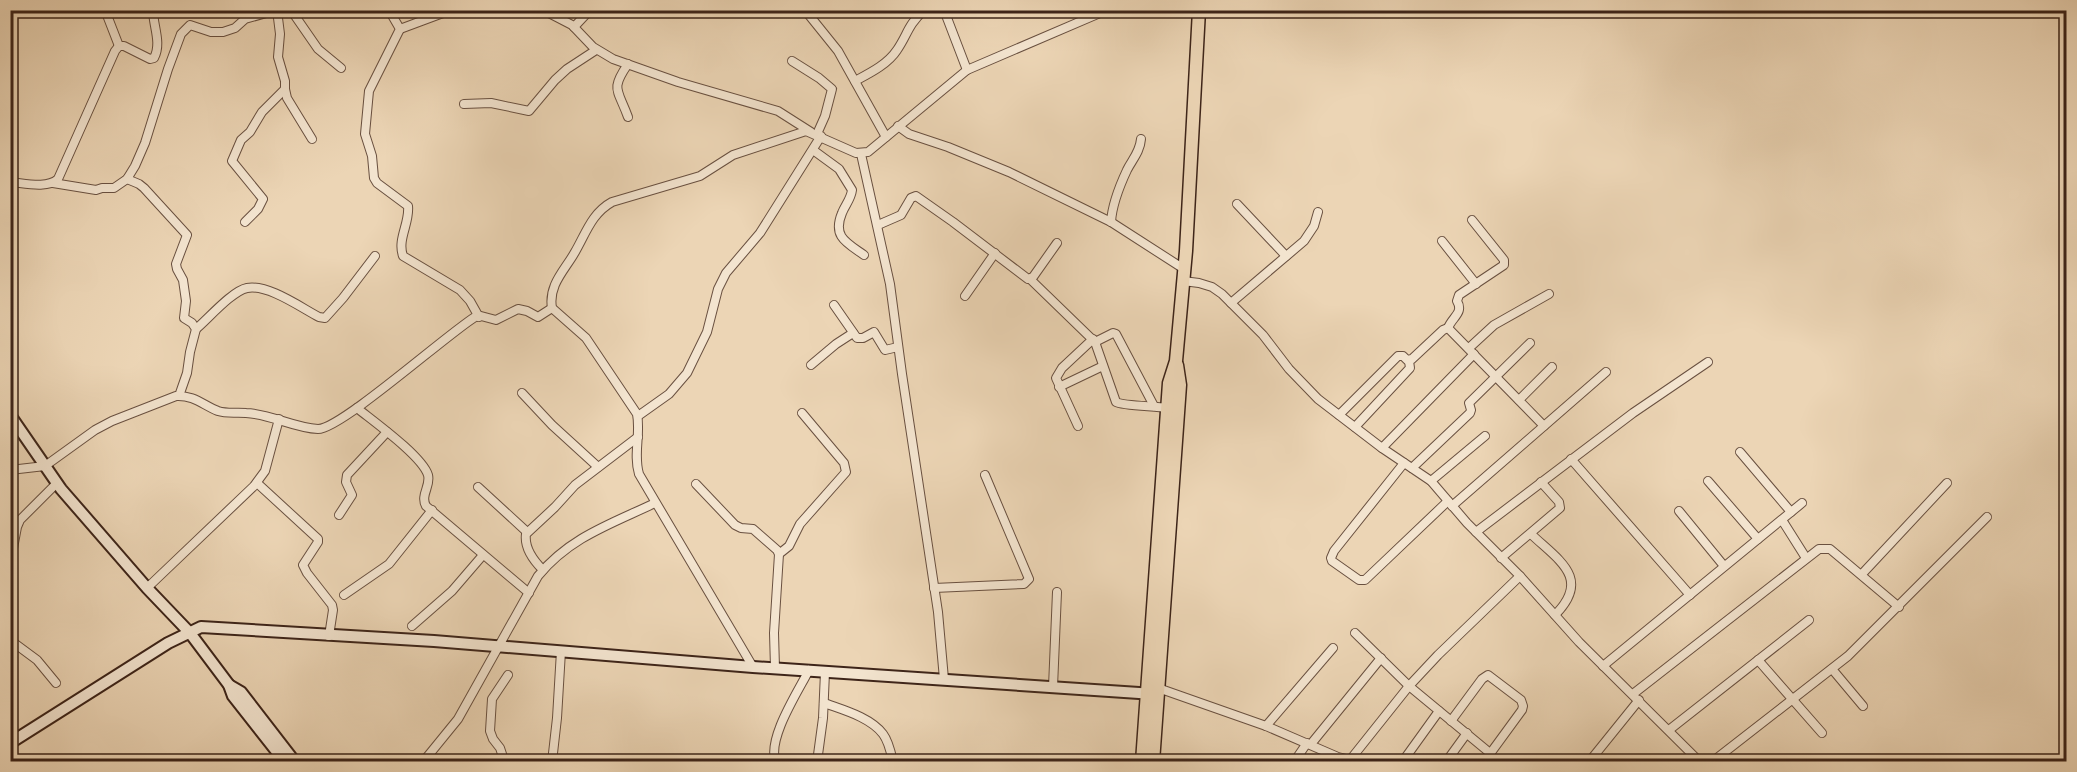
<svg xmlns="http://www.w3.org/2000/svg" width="2077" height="772" viewBox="0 0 2077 772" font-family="'Libre Caslon Text',serif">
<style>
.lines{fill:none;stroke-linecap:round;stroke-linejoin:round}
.street-casing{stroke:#695040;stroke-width:10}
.secondary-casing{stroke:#3d2419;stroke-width:14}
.primary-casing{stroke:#3d2419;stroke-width:15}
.street{stroke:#f3e4cf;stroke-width:8}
.secondary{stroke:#f3e4cf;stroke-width:10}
.primary{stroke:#ecd5b5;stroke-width:12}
</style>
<rect width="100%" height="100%" fill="#ecd5b5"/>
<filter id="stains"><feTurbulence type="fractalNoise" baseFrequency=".00333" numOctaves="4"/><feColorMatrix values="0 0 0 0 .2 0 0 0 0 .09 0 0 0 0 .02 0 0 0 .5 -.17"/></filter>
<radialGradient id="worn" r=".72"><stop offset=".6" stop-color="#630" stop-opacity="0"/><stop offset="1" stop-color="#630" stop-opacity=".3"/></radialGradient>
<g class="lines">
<defs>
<g id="street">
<path d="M105 10 119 46"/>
<path d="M291 10 318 49 341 68"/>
<path d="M389 10 400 29 369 91 365 134 372 156 374 178 377 183 408 206C410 223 397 239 403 256L460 290 470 301 479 317"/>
<path d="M543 10 572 25 593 47 613 59 678 82 778 111 811 132"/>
<path d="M805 10 838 51 886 137"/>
<path d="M944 10 967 70"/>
<path d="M574 27 590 10"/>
<path d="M400 29 443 13"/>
<path d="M792 61 819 78 832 89 825 116 817 134"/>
<path d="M855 81C870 73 888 64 897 50 908 34 907 26 924 10"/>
<path d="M285 89 287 98 312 139"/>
<path d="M464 104 491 103 529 111 555 80 567 69 596 50"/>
<path d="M628 117C618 89 610 90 628 64"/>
<path d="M898 126 909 134 948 147 1009 172 1111 222 1184 269"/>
<path d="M813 150 839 169 852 190C851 199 845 205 842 213 832 237 847 243 864 255"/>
<path d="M861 154 890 284 902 374 938 612 944 679"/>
<path d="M127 179 139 184 144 188 187 235 176 264 177 269 183 280 186 301 184 318 192 323 196 329 190 352 187 373 179 396"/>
<path d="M10 182C24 183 47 189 58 179L115 51 119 46H124L150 59 154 58C162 43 153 26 153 10"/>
<path d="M53 183 96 190 102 188H114L127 179 135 166 145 143 168 69 181 34 190 25 211 32H223L235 28 245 19 277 10"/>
<path d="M1237 204 1286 256"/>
<path d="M245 222 258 209 263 199 232 161 241 140 250 132 262 112 285 89V81L278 57 280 34 277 10"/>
<path d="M1111 222C1112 206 1120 185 1127 170 1132 160 1140 152 1141 139"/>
<path d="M878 225 901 215 911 198 916 196 953 222 1028 279 1033 277 1057 243"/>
<path d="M1442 241 1476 284"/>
<path d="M1030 279 1095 342 1116 402C1123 406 1155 406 1167 408"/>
<path d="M1183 281 1199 283 1212 287 1222 294 1263 335 1289 369 1318 399 1382 448 1431 481 1467 523 1520 576 1579 642 1700 762"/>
<path d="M965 296 995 253"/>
<path d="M1231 303 1304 241 1314 226 1318 212"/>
<path d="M834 305 857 338H863L874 332 885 350 898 347"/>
<path d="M1448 328C1452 317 1464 313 1457 301L1459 295 1504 265V260L1472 220"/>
<path d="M196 329C208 319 232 291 247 288 268 284 300 307 319 317L325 318 343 298 375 256"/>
<path d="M1095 342 1113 333 1116 334 1154 406"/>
<path d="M1469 348 1494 325 1549 294"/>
<path d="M811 365 836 344 853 333"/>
<path d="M1059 387 1103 366"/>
<path d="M522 393 552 425 598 467"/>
<path d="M1519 400 1552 367"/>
<path d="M357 408C373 421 422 456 428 475 431 486 420 495 426 506L529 593"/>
<path d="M1339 415 1398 356H1403L1407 360 1412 359 1443 330 1448 328 1544 426"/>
<path d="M638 416 669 394 687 373 707 332 718 289 726 273 760 233 821 136"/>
<path d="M1078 426 1056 378 1062 368 1093 339"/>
<path d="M1355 427 1410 368 1409 361"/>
<path d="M1382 448 1474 354"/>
<path d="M1740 452 1791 512"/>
<path d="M1571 459 1690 595"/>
<path d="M1404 463 1334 551 1331 558 1332 561 1359 580H1365L1448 501"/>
<path d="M1412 468 1470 413 1471 410 1469 403 1530 343"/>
<path d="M10 470 45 466 95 430 112 421 176 396C194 395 203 405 218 411 227 414 237 412 246 413 271 414 294 428 318 429 341 429 446 335 475 317L481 316 496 320 518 309 527 311 538 317 552 308"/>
<path d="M1431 481 1485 436"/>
<path d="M1708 481 1758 539"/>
<path d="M257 483 318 539V542L303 565 307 573 332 605 333 610 329 636"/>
<path d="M696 484 735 525 741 528 753 529 777 550 779 554 774 633 775 668"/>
<path d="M478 487 527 532"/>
<path d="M1452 506 1606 372"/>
<path d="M1679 511 1724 566"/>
<path d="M339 515 352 495 346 482 347 475 387 432"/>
<path d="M1782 520 1806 558"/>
<path d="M1476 532 1633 413 1708 362"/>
<path d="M1531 534C1558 560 1592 578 1555 615"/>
<path d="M779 554 789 546 800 524 846 472 844 463 802 413"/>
<path d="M1501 558 1560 508 1559 502 1541 482"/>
<path d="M10 564 17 527 20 520 57 483"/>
<path d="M543 570C533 560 524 548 526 534L555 507 575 485 638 437"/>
<path d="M1862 574 1947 483"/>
<path d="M147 588 254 486 265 471 279 419"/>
<path d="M934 588 1024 584 1029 579 985 475"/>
<path d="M344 595 389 564 432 510"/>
<path d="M412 626 452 591 483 555"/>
<path d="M1355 633 1409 686 1490 753"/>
<path d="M10 640 37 660 56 683"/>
<path d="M1758 660 1822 733"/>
<path d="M1603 666 1802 503"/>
<path d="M753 667 639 474C633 454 641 434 637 414L586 338 552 308C548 285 565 270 575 252 586 233 592 213 612 202L700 176 733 155 806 131 856 153 868 152 967 70 1107 10"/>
<path d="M1832 669 1863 706"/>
<path d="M508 675 492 699 490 731 493 739 500 748 503 757 508 762"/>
<path d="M1053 687 1057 592"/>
<path d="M1158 688 1266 726 1338 757 1350 760 1409 686 1438 655 1520 576"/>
<path d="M1633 694 1819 549H1830L1899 607"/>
<path d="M824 703C843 710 870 717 883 734 889 742 891 753 893 762"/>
<path d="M1451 721 1482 679 1488 675 1521 700 1523 706 1522 710 1484 762"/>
<path d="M1266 726 1333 648"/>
<path d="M1669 730 1809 620"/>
<path d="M1311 744 1381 658"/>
<path d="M1403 761 1439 711"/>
<path d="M423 762 458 719 538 576C570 537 611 524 655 503"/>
<path d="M552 762 557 718 561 651"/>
<path d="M776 762C766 740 799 690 809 670"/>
<path d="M817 762 823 718 825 672"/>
<path d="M1294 762 1307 743"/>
<path d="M1446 762 1467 733"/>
<path d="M1589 762 1639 700"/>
<path d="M1712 762 1848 656 1987 517"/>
</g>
<g id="secondary">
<path d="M10 415 61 489 147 588 190 633 229 685 233 696 285 762"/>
<path d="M229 685 241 692 295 762"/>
<path d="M10 743 168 643 201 627 434 641 753 667 1154 694"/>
</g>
<g id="primary">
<path d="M1142 762 1169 383 1176 361 1186 251 1199 10"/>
<path d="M1153 762 1180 385 1177 365"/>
</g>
</defs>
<use href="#street" class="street-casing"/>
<use href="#secondary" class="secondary-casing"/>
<use href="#primary" class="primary-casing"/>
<use href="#street" class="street"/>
<use href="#secondary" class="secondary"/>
<use href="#primary" class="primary"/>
</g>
<rect width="2077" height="772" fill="none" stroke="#ecd5b5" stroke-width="36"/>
<rect x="12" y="12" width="2053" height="748" fill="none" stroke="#3d2419" stroke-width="3"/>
<rect x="18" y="18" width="2041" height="736" fill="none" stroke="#3d2419" stroke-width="1.5"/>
<rect width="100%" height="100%" filter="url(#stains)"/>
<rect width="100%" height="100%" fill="url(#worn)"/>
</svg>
